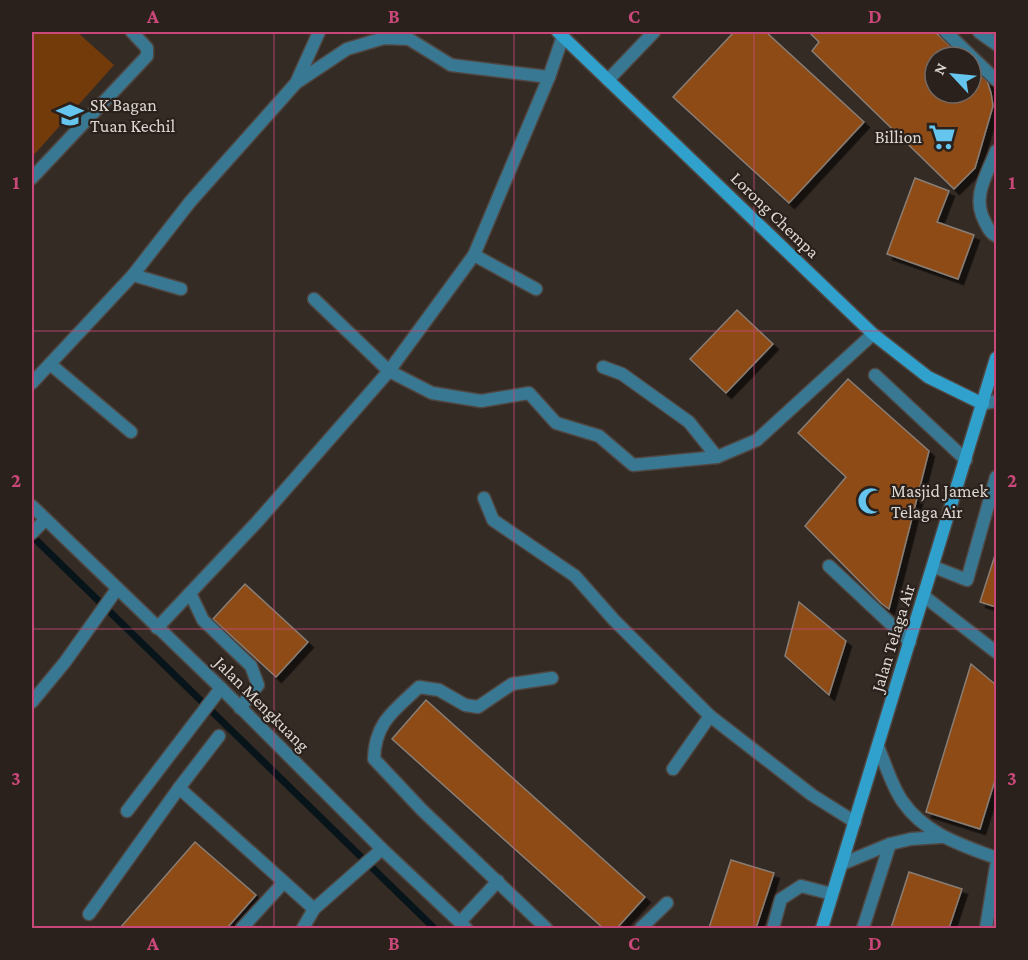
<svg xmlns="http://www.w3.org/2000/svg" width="1028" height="960" viewBox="0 0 1028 960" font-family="'Crimson Pro',serif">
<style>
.green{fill:#743b0a}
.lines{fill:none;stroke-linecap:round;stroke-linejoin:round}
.stream{stroke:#07141a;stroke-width:7}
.building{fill:#8e4b12;stroke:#897e76;stroke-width:1.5;filter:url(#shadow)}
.lane-casing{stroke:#504641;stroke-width:15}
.street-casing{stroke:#504641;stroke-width:15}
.secondary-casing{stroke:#504641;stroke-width:15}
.lane{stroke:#397893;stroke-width:12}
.street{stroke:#397893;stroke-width:12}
.secondary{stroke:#30a1cc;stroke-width:12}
.grid{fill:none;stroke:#c84879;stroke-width:1.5;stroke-opacity:0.55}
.labels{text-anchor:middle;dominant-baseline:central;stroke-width:4.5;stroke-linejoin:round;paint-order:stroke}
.poi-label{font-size:18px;fill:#dcd6d2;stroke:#2b211c;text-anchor:start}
.street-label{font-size:18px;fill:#dcd6d2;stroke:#2b211c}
.neatline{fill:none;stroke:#c84879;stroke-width:2}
.grid-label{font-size:20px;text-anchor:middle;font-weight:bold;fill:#c84879}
</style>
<defs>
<filter id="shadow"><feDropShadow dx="5.5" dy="5.5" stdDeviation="0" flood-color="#0009"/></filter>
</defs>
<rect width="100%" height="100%" fill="#352b25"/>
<path class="green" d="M32 32H77L114 65 32 157Z"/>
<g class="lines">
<path class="stream" d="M32 536 434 928"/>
</g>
<g class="building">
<path d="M734 32H766L864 122 789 203 673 97Z"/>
<path d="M811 32H935L962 57H935V93H971V66L987 81 991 93 993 106 975 168 954 189 812 51 819 42 810 33Z"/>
<path d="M915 178 949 191 937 222 974 235 958 279 887 254Z"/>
<path d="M737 310 773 344 726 393 690 359Z"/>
<path d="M848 379 929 451 889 609 881 603 805 526 846 477 798 433Z"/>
<path d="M996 552V607L980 602Z"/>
<path d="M245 584 308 642 276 677 213 619Z"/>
<path d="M799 602 846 641 829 695 785 656Z"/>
<path d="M971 664 996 685V777L980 829 926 812Z"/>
<path d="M426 700 645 897 617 928H603L392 739Z"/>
<path d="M195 842 256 895 227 928H120Z"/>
<path d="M731 860 774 873 756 928H709Z"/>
<path d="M909 872 962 889 949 928H891Z"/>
</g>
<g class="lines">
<defs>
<g id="lane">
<path d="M946 32 996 80"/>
<path d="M979 32 996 44"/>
<path d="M608 80 654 32"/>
<path d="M296 83 347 49 384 38 409 39 451 65 549 77"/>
<path d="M996 151C987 175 971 197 985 222 988 228 990 233 996 236"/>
<path d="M32 178 147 56V48L132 32"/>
<path d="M474 255 536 289"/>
<path d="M314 299 389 371"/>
<path d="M50 364 131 432"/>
<path d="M875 375 966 460"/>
<path d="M983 404 996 401"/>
<path d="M32 533 45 520"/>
<path d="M829 566 910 642"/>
<path d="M934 567 967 580 996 477"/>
<path d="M190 593 203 620 251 666 258 685 240 708"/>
<path d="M32 702 65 662 117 589"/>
<path d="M219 736 179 788 284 882"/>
<path d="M673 769 710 716"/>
<path d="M127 811 221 688"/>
<path d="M89 914 179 788"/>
<path d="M242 928 284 882 314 909"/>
<path d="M641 928 667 903"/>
<path d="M863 928 890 844"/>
<path d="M986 928 996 866"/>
</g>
<g id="street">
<path d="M133 275 181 289"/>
<path d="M603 367 622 374 689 422 717 457"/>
<path d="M389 371 432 393 481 401 529 393 556 423 599 436 633 465 717 457 757 440 873 334"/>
<path d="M32 383 133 275 190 202 296 83 319 32"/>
<path d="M484 498 493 520 575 576 614 620 710 716 812 795 855 822"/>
<path d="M32 506 221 688 382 849 466 928"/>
<path d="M925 597 996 652"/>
<path d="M157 628 257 522 389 371 474 255 549 77 563 36"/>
<path d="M878 747C886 765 892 787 903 802 925 834 962 845 996 858"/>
<path d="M842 864 890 844 911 839 941 837"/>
<path d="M460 922 498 881"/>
<path d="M303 928 314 909 382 849"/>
<path d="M546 928 422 810 374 759C375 722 394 711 419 687L439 690 465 705 478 707 512 684 552 678"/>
<path d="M773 928 781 899 801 886 832 894"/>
</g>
<g id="secondary">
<path d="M558 32 873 334 928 377 983 404"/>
<path d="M822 928 996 358"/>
</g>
</defs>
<use href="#lane" class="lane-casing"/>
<use href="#street" class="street-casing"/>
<use href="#secondary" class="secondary-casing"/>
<use href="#lane" class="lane"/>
<use href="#street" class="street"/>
<use href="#secondary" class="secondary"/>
</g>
<path class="grid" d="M274 32V928M514 32V928M754 32V928M32 331H996M32 629H996"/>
<defs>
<symbol id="school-bare" viewBox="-9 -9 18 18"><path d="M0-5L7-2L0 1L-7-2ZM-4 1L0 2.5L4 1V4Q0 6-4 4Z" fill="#65c5ee" stroke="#2b211c" stroke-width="2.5" paint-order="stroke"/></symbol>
<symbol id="supermarket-bare" viewBox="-9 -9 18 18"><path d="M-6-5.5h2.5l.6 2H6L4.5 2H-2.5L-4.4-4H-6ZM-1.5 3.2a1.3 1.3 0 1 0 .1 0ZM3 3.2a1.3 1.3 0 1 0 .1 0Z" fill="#65c5ee" stroke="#2b211c" stroke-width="2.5" paint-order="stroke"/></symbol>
<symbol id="mosque-bare" viewBox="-9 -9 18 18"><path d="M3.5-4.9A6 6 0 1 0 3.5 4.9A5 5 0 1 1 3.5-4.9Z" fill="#65c5ee" stroke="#2b211c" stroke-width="2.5" paint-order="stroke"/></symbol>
</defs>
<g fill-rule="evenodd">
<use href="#school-bare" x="51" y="96" width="38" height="38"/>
<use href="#supermarket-bare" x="923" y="118" width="38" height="38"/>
<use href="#mosque-bare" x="852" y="482" width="38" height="38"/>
</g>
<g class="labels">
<g class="poi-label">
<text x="90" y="105">SK Bagan<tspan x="90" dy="21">Tuan Kechil</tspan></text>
<text x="922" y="137" text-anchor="end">Billion</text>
<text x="891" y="491">Masjid Jamek<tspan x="891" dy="21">Telaga Air</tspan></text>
</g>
<g class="street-label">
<text transform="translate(775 215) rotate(44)">Lorong Chempa</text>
<text transform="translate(893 638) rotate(-73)">Jalan Telaga Air</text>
<text transform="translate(262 704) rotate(45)">Jalan Mengkuang</text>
</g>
</g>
<rect width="1028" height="960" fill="none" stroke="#2b211c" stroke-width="66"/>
<g transform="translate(953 75) rotate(296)"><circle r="28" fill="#2b211c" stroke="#726965" stroke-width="1.5"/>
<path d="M0-4.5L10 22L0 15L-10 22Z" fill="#65c5ee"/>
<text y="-9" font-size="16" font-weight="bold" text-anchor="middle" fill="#dcd6d2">N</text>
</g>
<rect x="33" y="33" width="962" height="894" class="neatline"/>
<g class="grid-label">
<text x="153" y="23">A</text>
<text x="394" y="23">B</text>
<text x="634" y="23">C</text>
<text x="875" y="23">D</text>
<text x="16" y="189">1</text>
<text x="1012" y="189">1</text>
<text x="16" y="487">2</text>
<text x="1012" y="487">2</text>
<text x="16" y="785">3</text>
<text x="1012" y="785">3</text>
<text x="153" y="950">A</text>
<text x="394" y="950">B</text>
<text x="634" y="950">C</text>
<text x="875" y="950">D</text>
</g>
</svg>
